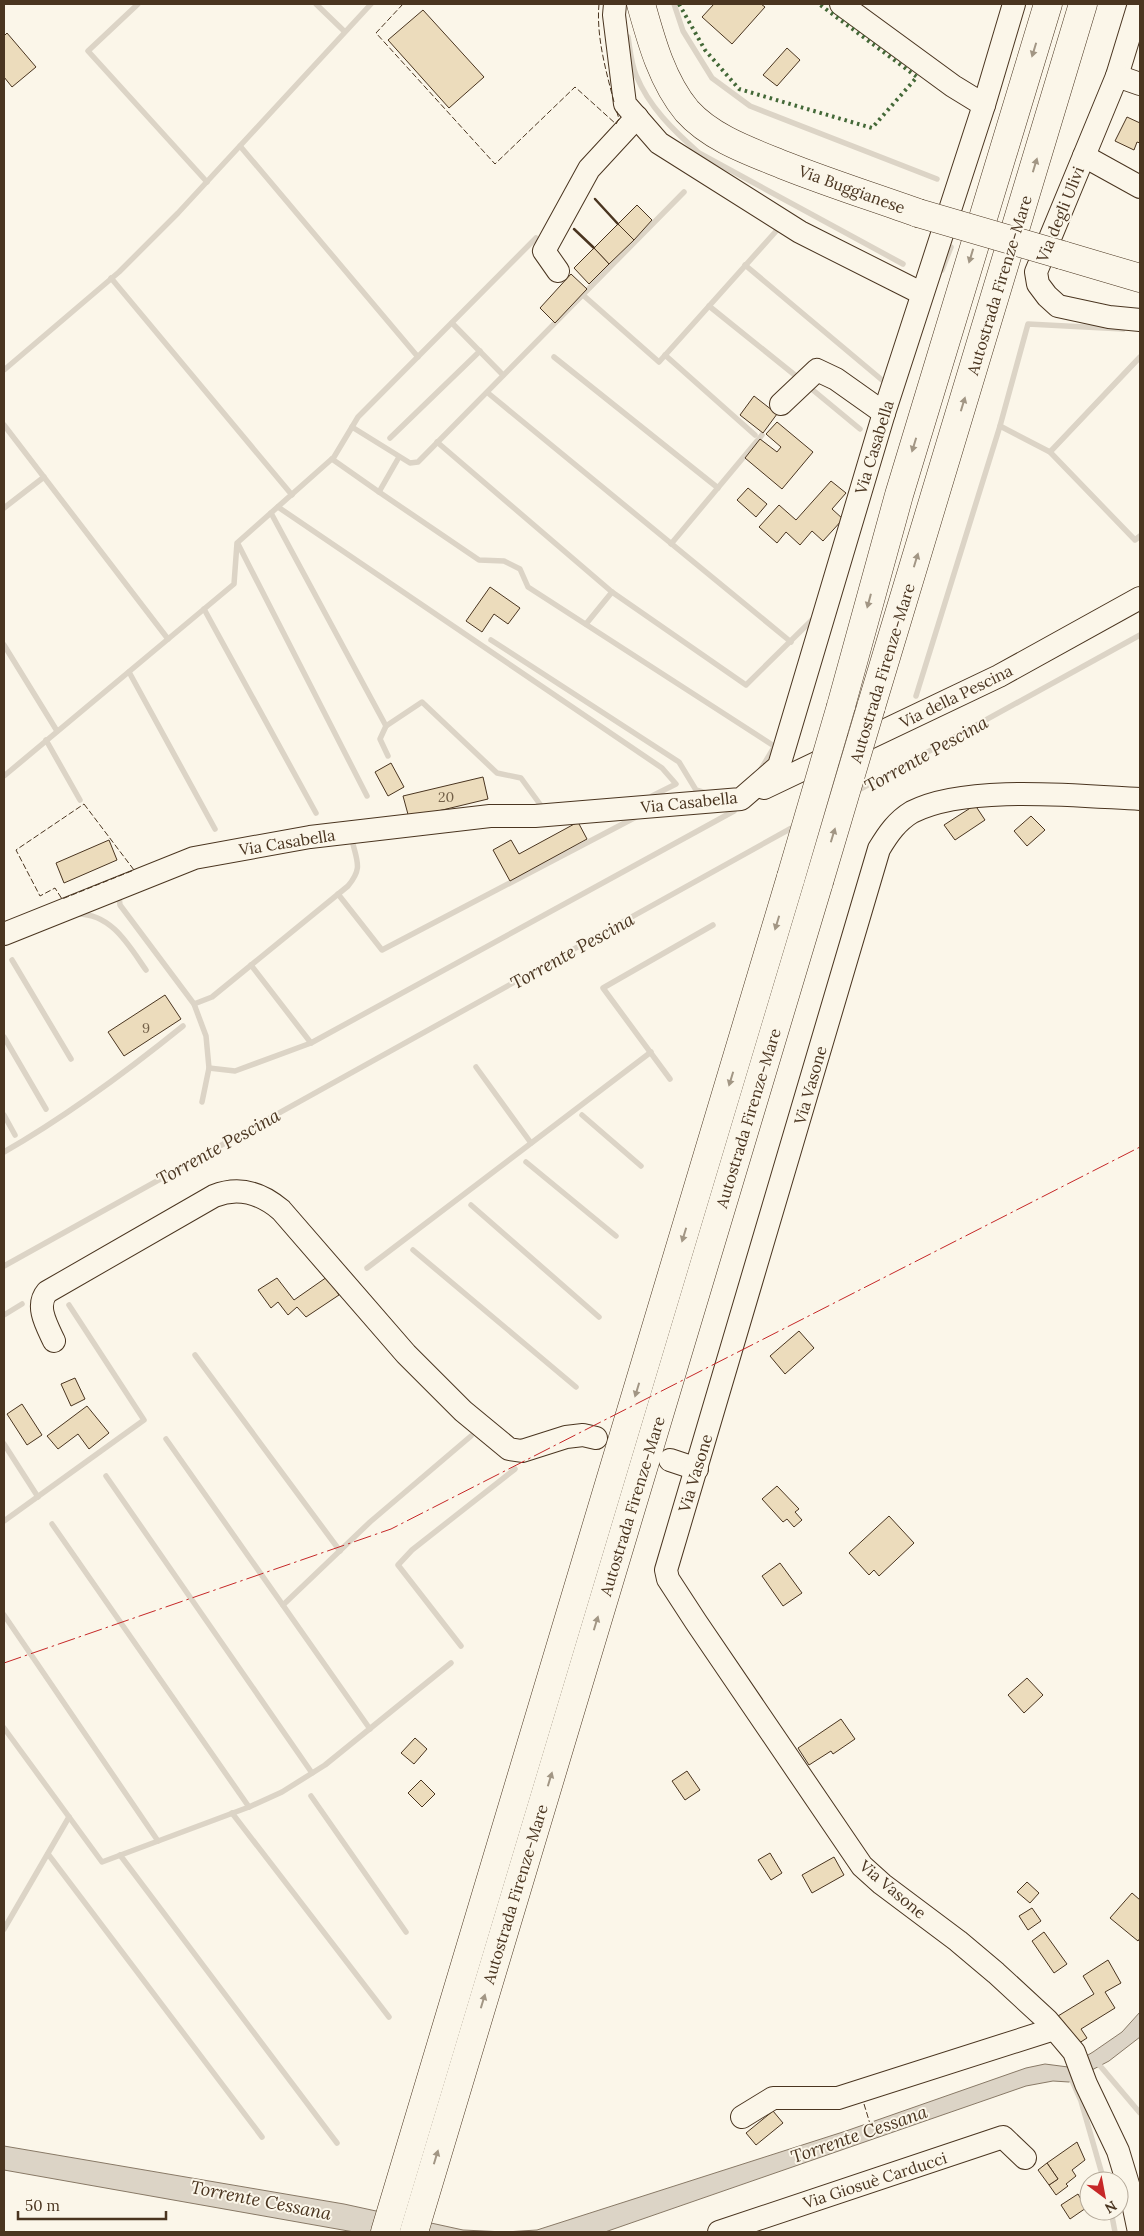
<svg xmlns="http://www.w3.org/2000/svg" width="1144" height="2236" viewBox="0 0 1144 2236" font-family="Lora,serif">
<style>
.water{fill:#dcd4c6;stroke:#887966}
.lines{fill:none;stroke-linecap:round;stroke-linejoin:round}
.stream{stroke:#dcd4c6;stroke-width:5.5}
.building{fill:#ecdcbc;stroke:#4a3520}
.minor-casing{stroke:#4a3520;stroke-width:24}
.major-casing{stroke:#4a3520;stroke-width:29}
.highway-casing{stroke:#4a3520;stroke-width:29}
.minor{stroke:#fbf6e9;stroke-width:22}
.major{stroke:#fbf6e9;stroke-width:28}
.highway{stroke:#fbf6e9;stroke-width:28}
.major-bridge-casing{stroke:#4a3520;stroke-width:29;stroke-linecap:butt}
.highway-bridge-casing{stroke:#4a3520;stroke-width:29;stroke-linecap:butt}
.major-bridge{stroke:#fbf6e9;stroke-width:28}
.highway-bridge{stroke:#fbf6e9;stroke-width:28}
.hedge{stroke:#436837;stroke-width:4;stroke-dasharray:2.5 4;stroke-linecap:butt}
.fence{stroke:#4a3520;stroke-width:1;stroke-dasharray:6 2.5;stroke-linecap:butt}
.wall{stroke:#4a3520;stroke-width:2.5}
.power{stroke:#c62828;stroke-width:1;stroke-dasharray:18 4 2.5 4;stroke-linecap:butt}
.oneway{fill:#a29684}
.labels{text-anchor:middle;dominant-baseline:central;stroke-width:4;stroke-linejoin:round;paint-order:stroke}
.number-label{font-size:14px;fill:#725f47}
.street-label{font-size:16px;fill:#4a3520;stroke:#fbf6e9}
.water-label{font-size:18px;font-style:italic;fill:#4a3520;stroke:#fbf6e9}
</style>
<rect width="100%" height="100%" fill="#fbf6e9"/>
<path class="water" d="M1140 2012V2037L1109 2061 1069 2082 1053 2081 1026 2086 605 2232H354L4 2170V2146L344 2204 463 2230 505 2232 537 2230 846 2131 1026 2068 1045 2064 1068 2067 1093 2052 1122 2032Z"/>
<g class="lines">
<g class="stream">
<path d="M138 4 88 51 207 182"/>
<path d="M316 4 344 31"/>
<path d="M674 4 683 31 712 78 750 106 937 179"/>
<path d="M628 37C630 49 631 63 636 75 649 107 673 130 699 153L903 264"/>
<path d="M240 146 418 357"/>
<path d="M745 265 882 380"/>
<path d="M942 270 951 247"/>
<path d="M111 278 292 495"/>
<path d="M583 295 659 362 778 229"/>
<path d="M709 306 801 380"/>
<path d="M452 323 503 375"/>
<path d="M665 355 755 435"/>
<path d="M554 357 718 488"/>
<path d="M4 370 119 272 178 213 371 4"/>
<path d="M808 386 860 429"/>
<path d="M488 393 791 642"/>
<path d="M4 425 168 639"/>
<path d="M1000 426 1050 452 1135 540 1140 536"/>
<path d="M352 427 410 463 418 462 684 192"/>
<path d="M390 438 480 351"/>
<path d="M437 442 612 592 746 685 816 616"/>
<path d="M1050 452 1140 357"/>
<path d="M332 459 379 492 399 457"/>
<path d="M379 492 479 560 504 561 520 569 528 587 774 746"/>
<path d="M278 507 662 768 676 784 652 796"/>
<path d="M4 508 44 477"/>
<path d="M271 513 386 726"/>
<path d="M238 544 367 796"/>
<path d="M671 544 762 435"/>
<path d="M204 609 316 813"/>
<path d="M586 624 612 592"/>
<path d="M491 640 679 762 696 790 706 793"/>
<path d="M4 645 57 731"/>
<path d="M129 672 215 829"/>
<path d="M916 696 1000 426 1028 324 1123 329"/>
<path d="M46 740 80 800"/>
<path d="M388 756 380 739 386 726 422 702 497 773 521 778 542 807"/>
<path d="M761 769 773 749"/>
<path d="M4 776 234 584 237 543 334 457 358 417 536 238"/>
<path d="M855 792 1140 635"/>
<path d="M121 894 119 896 120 905 194 1004 206 1036 209 1068 202 1102"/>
<path d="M338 894 382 950 636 817"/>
<path d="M78 914C112 914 129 946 146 970"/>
<path d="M12 960 71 1059"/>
<path d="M251 965 311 1043"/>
<path d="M194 1004 212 997 348 886C363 868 357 862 352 840"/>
<path d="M4 1037 46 1109"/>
<path d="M476 1067 531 1143"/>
<path d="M209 1068 235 1071 311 1043 734 811"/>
<path d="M670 1079 603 988 713 925"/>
<path d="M4 1115 15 1135"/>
<path d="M582 1115 641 1166"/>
<path d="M4 1152C67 1116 126 1072 183 1026"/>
<path d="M526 1162 616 1236"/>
<path d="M471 1205 599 1317"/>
<path d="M413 1250 576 1387"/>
<path d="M4 1266 797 825"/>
<path d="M367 1268 651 1052"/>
<path d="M4 1315 22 1304"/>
<path d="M195 1355 340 1551"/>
<path d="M166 1439 370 1729"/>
<path d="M4 1444 38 1497"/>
<path d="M106 1476 312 1773"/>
<path d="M4 1521 144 1420 69 1305"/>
<path d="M52 1524 249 1807"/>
<path d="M283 1605 370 1522 471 1436"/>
<path d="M4 1615 158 1841"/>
<path d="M461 1646 398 1565 412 1550 515 1469"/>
<path d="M4 1728 102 1862 249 1807 282 1792 325 1765 451 1663"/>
<path d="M311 1796 406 1932"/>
<path d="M232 1813 389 2017"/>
<path d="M48 1854 262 2137"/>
<path d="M120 1855 337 2143"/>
<path d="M4 1929 69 1817"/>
<path d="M1096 2061 1140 2113"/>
<path d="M1069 2074 1081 2101 1104 2181"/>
<path d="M1111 2211 1115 2232"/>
</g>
</g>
<g class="building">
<path d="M714 4H761L765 7 732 44 702 17Z"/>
<path d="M423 10 484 77 449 108 388 40Z"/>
<path d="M7 33 36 67 12 87 4 77V36Z"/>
<path d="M787 48 800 60 777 86 763 75Z"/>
<path d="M1127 117 1140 123V143L1137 142 1134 150 1115 141Z"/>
<path d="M637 205 652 220 634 240 618 224Z"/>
<path d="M618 224 634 240 609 264 594 248Z"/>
<path d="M594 248 609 264 589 284 574 268Z"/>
<path d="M571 274 587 289 555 323 540 308Z"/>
<path d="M754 396 777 414 763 433 740 415Z"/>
<path d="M777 422 813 452 782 489 745 458 760 439 777 452 781 447 766 434Z"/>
<path d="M831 481 846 493 832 509 843 519 823 541 812 531 800 545 786 532 777 543 759 527 779 505 796 520Z"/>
<path d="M748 488 767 504 756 517 737 500Z"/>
<path d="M490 587 520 608 508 624 494 614 482 632 466 621Z"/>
<path d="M391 763 404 787 388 796 375 772Z"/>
<path d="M483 777 488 799 409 818 403 796Z"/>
<path d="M975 805 985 820 955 840 944 825Z"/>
<path d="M1031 816 1045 830 1027 846 1014 831Z"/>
<path d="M578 822 587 839 510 881 493 850 511 840 519 854Z"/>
<path d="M109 840 117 860 64 883 56 863Z"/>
<path d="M165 995 181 1019 124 1056 108 1032Z"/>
<path d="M327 1277 339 1295 306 1317 297 1307 288 1315 278 1302 271 1308 258 1290 277 1278 294 1300Z"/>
<path d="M799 1331 814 1348 785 1374 770 1356Z"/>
<path d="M75 1378 85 1399 71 1406 61 1384Z"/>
<path d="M22 1404 42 1435 27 1445 7 1414Z"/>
<path d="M87 1406 109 1433 89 1449 78 1434 58 1449 47 1436Z"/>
<path d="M777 1486 799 1509 795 1512 802 1520 794 1527 787 1519 783 1522 762 1499Z"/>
<path d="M889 1516 914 1543 879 1576 874 1570 869 1575 849 1553Z"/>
<path d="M780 1563 802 1593 783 1606 762 1576Z"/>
<path d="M1027 1678 1043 1695 1024 1713 1008 1695Z"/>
<path d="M841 1719 855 1739 833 1754 831 1751 809 1765 798 1748Z"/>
<path d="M415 1738 427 1749 414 1764 401 1753Z"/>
<path d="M687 1771 700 1790 685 1800 672 1781Z"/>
<path d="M421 1780 435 1794 422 1807 408 1793Z"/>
<path d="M770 1853 782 1873 771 1880 758 1860Z"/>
<path d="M834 1857 844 1875 812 1893 802 1875Z"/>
<path d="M1027 1882 1039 1893 1030 1903 1017 1892Z"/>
<path d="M1132 1893 1140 1900V1938L1138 1941 1110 1918Z"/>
<path d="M1032 1908 1041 1921 1028 1930 1019 1916Z"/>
<path d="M1044 1932 1067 1964 1054 1973 1032 1941Z"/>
<path d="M1108 1960 1121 1983 1105 1992 1115 2008 1081 2029 1087 2038 1076 2045 1058 2016 1094 1994 1083 1976Z"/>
<path d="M773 2111 783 2123 756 2145 746 2133Z"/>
<path d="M1077 2142 1085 2160 1072 2170 1076 2176 1066 2184 1068 2186 1056 2195 1049 2185 1058 2179 1047 2163Z"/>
<path d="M1047 2163 1058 2179 1049 2185 1038 2170Z"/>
<path d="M1078 2194 1086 2208 1070 2219 1061 2205Z"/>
</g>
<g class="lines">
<defs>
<g id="minor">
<path d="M615 4 614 15 625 104 659 143 800 232 921 293"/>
<path d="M841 4 953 86 984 105 1014 4"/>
<path d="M1117 76 1139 4"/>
<path d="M1140 84 1117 76 1084 156 1140 187"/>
<path d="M1084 156 1036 272 1038 284 1047 296 1058 306 1109 317 1140 320"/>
<path d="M558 271 544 251 589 169 637 117"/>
<path d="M781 404 817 370 836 379 884 413"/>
<path d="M764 788 999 676 1140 598"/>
<path d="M4 934 194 858 310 837 490 816H535L741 799 779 766 884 413 984 105"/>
<path d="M54 1341C47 1326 35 1306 47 1292L214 1196C239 1186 261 1193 281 1210L406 1354 463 1411 509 1449 522 1451 566 1437 583 1435 596 1438"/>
<path d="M670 1460 697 1469"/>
<path d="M742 2117 773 2098H838L1054 2029"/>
<path d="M719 2232 1003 2137 1025 2158"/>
<path d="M1139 2232 1131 2194 1118 2151 1086 2084 1074 2052 1047 2020 996 1973 958 1941 882 1884 862 1866 696 1622 668 1579 666 1570 879 849C888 834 897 821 912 812 966 784 1079 796 1140 799"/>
</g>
<g id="major">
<path d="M641 4C651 40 662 81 687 111 712 139 752 152 786 166 829 183 873 197 918 213"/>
<path d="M1062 255 1140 278"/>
</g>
<g id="highway">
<path d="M841 706 899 495 1048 4"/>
<path d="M871 707 1083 4"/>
<path d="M385 2232 791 877"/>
<path d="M414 2232 819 882"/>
</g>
</defs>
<use href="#minor" class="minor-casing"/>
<use href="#major" class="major-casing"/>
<use href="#highway" class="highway-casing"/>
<use href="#minor" class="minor"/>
<use href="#major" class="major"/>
<use href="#highway" class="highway"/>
<defs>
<path id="major-bridge" d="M918 213 1062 255"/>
<g id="highway-bridge">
<path d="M791 877 841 706"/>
<path d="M819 882 871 707"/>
</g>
</defs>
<use href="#major-bridge" class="major-bridge-casing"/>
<use href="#highway-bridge" class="highway-bridge-casing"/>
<use href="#major-bridge" class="major-bridge"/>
<use href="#highway-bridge" class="highway-bridge"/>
<path class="hedge" d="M679 4 705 50 739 89 872 128 917 77 819 4"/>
<g class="fence">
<path d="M403 4 376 33 495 164 575 87 616 124 619 119 616 109"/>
<path d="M599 4C596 36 606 71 614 102"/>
<path d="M84 804 134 870 62 899 55 888 40 896 16 850Z"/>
<path d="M864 2104 871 2127"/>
</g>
<g class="wall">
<path d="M595 199 618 224"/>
<path d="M574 229 594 248"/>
</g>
<path class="power" d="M4 1663 391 1529 1140 1147"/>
</g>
<defs><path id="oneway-solid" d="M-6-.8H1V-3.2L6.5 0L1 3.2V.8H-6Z" transform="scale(1.25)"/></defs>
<g class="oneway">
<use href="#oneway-solid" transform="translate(1034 50) rotate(107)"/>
<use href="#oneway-solid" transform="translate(1035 165) rotate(-73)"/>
<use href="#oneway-solid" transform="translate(971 256) rotate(107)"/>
<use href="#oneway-solid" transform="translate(963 404) rotate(-73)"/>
<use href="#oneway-solid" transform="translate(914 445) rotate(107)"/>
<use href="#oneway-solid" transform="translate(916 560) rotate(-73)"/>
<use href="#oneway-solid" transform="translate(869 601) rotate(105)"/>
<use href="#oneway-solid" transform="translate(833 835) rotate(-73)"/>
<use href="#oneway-solid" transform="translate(777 923) rotate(107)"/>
<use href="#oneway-solid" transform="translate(731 1079) rotate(107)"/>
<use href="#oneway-solid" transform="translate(684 1235) rotate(107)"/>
<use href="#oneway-solid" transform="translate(637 1390) rotate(107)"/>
<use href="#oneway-solid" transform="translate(596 1623) rotate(-73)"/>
<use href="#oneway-solid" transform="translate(550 1779) rotate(-73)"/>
<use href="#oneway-solid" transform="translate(483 2001) rotate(-73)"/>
<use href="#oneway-solid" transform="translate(436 2157) rotate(-73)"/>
</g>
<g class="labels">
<g class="number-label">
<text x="446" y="797">20</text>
<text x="146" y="1028">9</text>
</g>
<g class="street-label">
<text transform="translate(852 189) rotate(20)">Via Buggianese</text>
<text transform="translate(1060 214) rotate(-68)">Via degli Ulivi</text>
<text transform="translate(999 285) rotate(-73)">Autostrada Firenze-Mare</text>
<text transform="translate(874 447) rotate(-73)">Via Casabella</text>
<text transform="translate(882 673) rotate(-73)">Autostrada Firenze-Mare</text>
<text transform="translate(956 696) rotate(-26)">Via della Pescina</text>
<text transform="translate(689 802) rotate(-6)">Via Casabella</text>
<text transform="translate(287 842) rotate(-9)">Via Casabella</text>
<text transform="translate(810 1085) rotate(-74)">Via Vasone</text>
<text transform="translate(748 1118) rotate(-73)">Autostrada Firenze-Mare</text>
<text transform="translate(695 1473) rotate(-73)">Via Vasone</text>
<text transform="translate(632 1506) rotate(-73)">Autostrada Firenze-Mare</text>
<text transform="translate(893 1889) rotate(40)">Via Vasone</text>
<text transform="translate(515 1894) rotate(-73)">Autostrada Firenze-Mare</text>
<text transform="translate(875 2180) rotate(-18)">Via Giosuè Carducci</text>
</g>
<g class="water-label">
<text transform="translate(926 754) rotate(-29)">Torrente Pescina</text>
<text transform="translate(572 951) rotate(-29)">Torrente Pescina</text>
<text transform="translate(218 1147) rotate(-29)">Torrente Pescina</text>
<text transform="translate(859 2134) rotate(-19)">Torrente Cessana</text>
<text transform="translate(261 2200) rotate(11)">Torrente Cessana</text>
</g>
</g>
<rect width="1144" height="2236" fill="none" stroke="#4a3520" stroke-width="10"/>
<g transform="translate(1104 2196) rotate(148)"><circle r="24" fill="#fbf6e9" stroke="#b4a999"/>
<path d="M0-4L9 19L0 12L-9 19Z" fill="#c62828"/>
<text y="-8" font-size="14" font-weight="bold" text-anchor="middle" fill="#4a3520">N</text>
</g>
<path d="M18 2211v8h148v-8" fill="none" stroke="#4a3520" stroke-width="2.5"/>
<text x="25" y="2211" font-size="15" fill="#4a3520" stroke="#fbf6e9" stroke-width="4" paint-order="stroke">50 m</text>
</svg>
